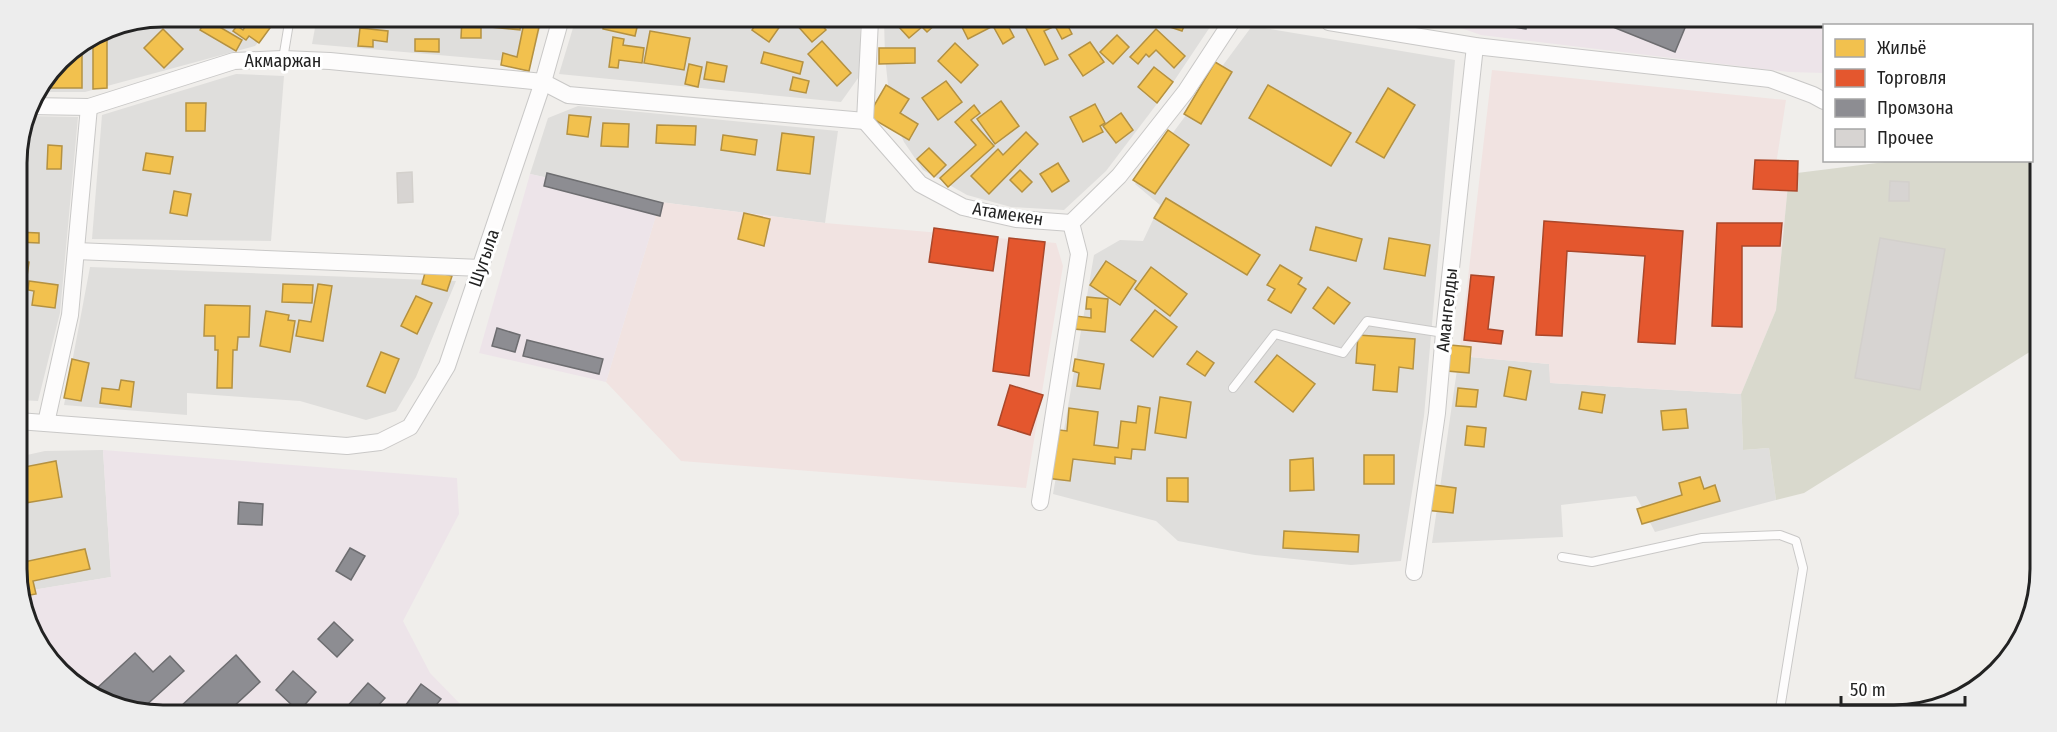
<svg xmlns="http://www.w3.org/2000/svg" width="2057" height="732" viewBox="0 0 2057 732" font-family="'Fira Sans Condensed',sans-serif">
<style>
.residential{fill:#dfdedc}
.commercial{fill:#f1e3e1}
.industrial{fill:#ede4e9}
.construction{fill:#d9d9cd}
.homes{fill:#f2c14e;stroke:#b49141;stroke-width:1.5}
.shops{fill:#e4572e;stroke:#aa472a;stroke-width:1.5}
.industry{fill:#8d8d92;stroke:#6d6d70;stroke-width:1.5}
.building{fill:#d7d4d2;stroke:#d3d0cc;stroke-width:1.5}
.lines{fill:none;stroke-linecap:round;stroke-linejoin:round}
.lane-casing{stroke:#c9c8c7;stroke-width:10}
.street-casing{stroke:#c9c8c7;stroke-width:18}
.lane{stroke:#fdfcfc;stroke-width:8}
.street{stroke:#fdfcfc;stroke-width:16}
.labels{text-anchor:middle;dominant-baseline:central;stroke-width:6;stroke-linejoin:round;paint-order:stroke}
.street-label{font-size:18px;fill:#222;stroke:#fff}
.rim{fill:none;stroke:#222;stroke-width:3}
</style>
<rect width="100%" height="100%" fill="#f0eeeb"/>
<g class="residential">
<path d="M163 17H281L255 46 85 92H36L66 53 107 27Z"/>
<path d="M317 17 543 18 531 63 312 44Z"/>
<path d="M576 18 860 20 861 74 841 102 559 74Z"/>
<path d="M884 20 1214 21 1172 84 1106 171 1064 210 1011 207 967 195 923 170 904 142 891 113 885 57Z"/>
<path d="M1252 26 1455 60 1424 416 1401 561 1351 565 1255 555 1178 541 1156 521 1053 494 1094 255 1120 240 1143 241 1160 205 1135 184Z"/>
<path d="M236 74 284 76 271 241 92 239 102 115Z"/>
<path d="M578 106 838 131 825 223 660 202 530 174 548 118Z"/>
<path d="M27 116 78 117 60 313 38 401 18 400 17 153Z"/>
<path d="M90 267 456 281 416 377 396 411 366 420 300 401 187 393V415L64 405Z"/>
<path d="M1459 356 1549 364 1551 383 1741 394 1743 450 1769 448 1776 500 1655 532 1636 496 1561 505 1563 537 1432 543Z"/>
<path d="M103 450 111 577 33 590 22 604 19 598 18 457 45 451Z"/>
</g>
<g class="commercial">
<path d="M1492 70 1786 100 1775 171 1789 174 1776 310 1741 394 1550 383 1549 364 1459 356Z"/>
<path d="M660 202 825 223 1056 243 1063 266 1026 488 681 461 606 382Z"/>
</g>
<g class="industrial">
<path d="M1459 22 1941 24 1943 25 1824 26V73L1789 72 1481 35 1458 27Z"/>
<path d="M530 174 660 202 606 382 479 353Z"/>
<path d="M103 450 457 478 459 514 403 621 430 673 465 709 116 708 53 665 22 604 32 590 111 577Z"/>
</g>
<path class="construction" d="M2032 150 2039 151 2036 348 1804 493 1776 500 1769 448 1743 450 1741 394 1776 310 1789 174 1901 160H2032Z"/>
<g class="homes">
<path d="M252 17H278L259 43 249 36 246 40 233 31 237 26 243 30Z"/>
<path d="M462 18H481V38H461Z"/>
<path d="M492 18H521L520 30 491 27Z"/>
<path d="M525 18H541L529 71 501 65 503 53 517 57Z"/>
<path d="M605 18 639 19 635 36 603 29Z"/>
<path d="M206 19 242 40 236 51 200 30Z"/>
<path d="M759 19H785L769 42 752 30Z"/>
<path d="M799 19H817L826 30 812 42 795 23Z"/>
<path d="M905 20H933L936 24 927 32 922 27 909 38 898 26Z"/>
<path d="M970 20H1005L1014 37 1003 44 993 26 968 39 961 25Z"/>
<path d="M1042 20H1065L1072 34 1062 39 1055 26 1044 31 1058 59 1045 65 1026 28Z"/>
<path d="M1169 21H1186L1182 31 1167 26Z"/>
<path d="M107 28V88L93 89V36Z"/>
<path d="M360 28 388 31 387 42 373 40V47L358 46Z"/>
<path d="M163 29 183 49 164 68 144 48Z"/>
<path d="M1156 29 1185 56 1174 68 1156 50 1149 57 1146 54 1138 64 1130 57Z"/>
<path d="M650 31 690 38 684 70 644 63Z"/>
<path d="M1117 35 1129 47 1113 64 1100 52Z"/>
<path d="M613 37 624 39 623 45 644 48 642 63 619 60 618 68 609 67Z"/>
<path d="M415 39H439V52L415 51Z"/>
<path d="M822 41 851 73 837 86 808 54Z"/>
<path d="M1090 42 1104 62 1083 76 1069 55Z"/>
<path d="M82 43V88H50V74L66 53Z"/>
<path d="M955 43 978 65 961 83 938 61Z"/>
<path d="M879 48H915V63L879 64Z"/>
<path d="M764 52 803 62 800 74 761 63Z"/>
<path d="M707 62 727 66 724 82 704 79Z"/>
<path d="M1215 62 1232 72 1201 124 1184 114Z"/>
<path d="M689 64 702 67 698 87 685 84Z"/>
<path d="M1154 67 1173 82 1157 103 1138 87Z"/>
<path d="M793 77 809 81 806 93 790 90Z"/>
<path d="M946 81 962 102 938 120 922 98Z"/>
<path d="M886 85 909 99 900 113 918 124 909 140 868 116Z"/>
<path d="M1268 85 1351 133 1331 166 1249 118Z"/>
<path d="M1388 88 1415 105 1384 158 1356 142Z"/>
<path d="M1001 101 1019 126 995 144 977 119Z"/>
<path d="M186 103H206L205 131H186Z"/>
<path d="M1095 104 1105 123 1100 126 1103 132 1083 142 1070 117Z"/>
<path d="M974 105 980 113 971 120 994 146 948 187 940 178 976 145 955 122Z"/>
<path d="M1121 113 1133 130 1116 143 1103 126Z"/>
<path d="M569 115 591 117 588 137 567 134Z"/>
<path d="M603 123 629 124 628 147 601 146Z"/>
<path d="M657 125 696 126 695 145 656 143Z"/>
<path d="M1168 130 1189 145 1155 194 1133 180Z"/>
<path d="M1026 132 1038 144 989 194 971 176 998 149 1003 155Z"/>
<path d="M782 133 814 137 810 174 777 170Z"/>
<path d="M723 135 757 140 755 155 721 150Z"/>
<path d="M48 145 62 146 61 169H47Z"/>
<path d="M929 148 946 165 934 177 917 159Z"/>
<path d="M146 153 173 157 170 174 143 170Z"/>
<path d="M1058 163 1069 181 1052 192 1040 174Z"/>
<path d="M1020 170 1032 182 1022 192 1010 180Z"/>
<path d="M174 191 191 194 187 216 170 213Z"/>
<path d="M1166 198 1260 255 1247 275 1154 218Z"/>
<path d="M744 213 770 219 764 246 738 239Z"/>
<path d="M1316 227 1362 239 1356 261 1310 250Z"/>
<path d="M17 232 39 233V243L17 242Z"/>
<path d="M1389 238 1430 245 1425 276 1384 269Z"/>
<path d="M17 260 29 262 27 276 17 274Z"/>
<path d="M1106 261 1136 281 1120 305 1090 285Z"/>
<path d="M1280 265 1302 278 1298 284 1306 289 1291 313 1268 300 1275 289 1267 285Z"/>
<path d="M1151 267 1187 294 1170 316 1135 289Z"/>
<path d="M426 269 452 276 447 291 422 284Z"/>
<path d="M29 281 58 285 55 308 32 305 34 291 28 290Z"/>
<path d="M283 284 313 285 312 303 282 302Z"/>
<path d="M318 284 332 286 323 341 296 336 299 320 311 322Z"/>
<path d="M1328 287 1350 303 1334 324 1313 308Z"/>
<path d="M416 296 432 303 417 334 401 326Z"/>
<path d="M1087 297 1108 299 1105 332 1074 329 1076 316 1091 318V309H1086Z"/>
<path d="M205 305 250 306 249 337H238L237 350H233L232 388H217L218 350H215V336H204Z"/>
<path d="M1155 310 1177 327 1153 357 1131 340Z"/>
<path d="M266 311 289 315 288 320 295 321 290 352 260 346Z"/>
<path d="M1358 335 1415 339 1413 369 1399 367 1397 392 1373 390 1375 365 1356 363Z"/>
<path d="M1450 345 1471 347 1469 373 1447 371Z"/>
<path d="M1197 351 1214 363 1205 376 1187 364Z"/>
<path d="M381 352 399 359 385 393 367 386Z"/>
<path d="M1277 355 1315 384 1293 412 1255 382Z"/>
<path d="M72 359 89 363 81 401 64 398Z"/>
<path d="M1075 359 1104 364 1100 389 1077 386 1079 373 1073 371Z"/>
<path d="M1509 367 1531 371 1526 400 1504 396Z"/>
<path d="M121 380 134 382 131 407 100 403 102 388 119 390Z"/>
<path d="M1458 388 1478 390 1476 407 1456 406Z"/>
<path d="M1582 392 1605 395 1602 413 1579 409Z"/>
<path d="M1160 397 1191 402 1186 438 1155 433Z"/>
<path d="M1138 406 1150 408 1145 450 1132 449 1131 459 1115 457V464L1073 459 1070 481 1046 478 1052 429 1067 431 1069 408 1098 412 1094 445 1118 448 1121 421 1136 423Z"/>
<path d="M1686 409 1688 428 1663 430 1661 411Z"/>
<path d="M1467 426 1486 428 1484 447 1465 445Z"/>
<rect x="1364" y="455" width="30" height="29"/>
<path d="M1313 458 1314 490 1290 491V460Z"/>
<path d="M56 461 62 497 19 504V468Z"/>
<path d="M1700 477 1704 489 1715 485 1720 501 1642 524 1637 509 1682 495 1679 483Z"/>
<path d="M1167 478H1188V502L1167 501Z"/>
<path d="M1427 484 1456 488 1453 513 1425 510Z"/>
<path d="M1284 531 1359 535 1358 552 1283 548Z"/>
<path d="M85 549 90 569 33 581 36 594 19 597V563Z"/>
</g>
<g class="shops">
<path d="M1755 160 1798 161 1797 191 1753 189Z"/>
<path d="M1544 221 1683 231 1675 344 1638 342 1645 256 1567 251 1562 336 1536 335Z"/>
<path d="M1717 223H1782L1780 246H1742V327L1712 326Z"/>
<path d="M934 228 998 237 993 271 929 262Z"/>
<path d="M1009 238 1045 242 1029 376 993 371Z"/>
<path d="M1471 275 1494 277 1488 329 1503 331 1501 344 1464 340Z"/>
<path d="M1010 385 1043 395 1030 435 998 425Z"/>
</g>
<g class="industry">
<path d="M1502 22H1527L1526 29 1501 25Z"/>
<path d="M1603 23H1687L1675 52Z"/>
<path d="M1874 24H1919L1878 26Z"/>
<path d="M547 173 663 203 660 216 544 186Z"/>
<path d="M497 328 520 335 515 352 492 346Z"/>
<path d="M527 340 603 359 599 374 523 356Z"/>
<path d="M239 502 263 504 262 525 238 524Z"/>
<path d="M350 548 365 556 351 580 336 571Z"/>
<path d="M334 622 353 640 337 657 318 639Z"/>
<path d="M135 653 153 672 170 656 184 671 143 708H116L93 692Z"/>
<path d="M236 655 260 682 232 708H179Z"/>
<path d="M293 671 316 692 301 709H296L276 690Z"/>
<path d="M368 683 385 698 375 709H345Z"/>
<path d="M421 684 441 699 433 709H403Z"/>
</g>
<g class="building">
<path d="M412 172 413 202 398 203 397 173Z"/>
<path d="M1890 181 1909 182V201H1889Z"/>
<path d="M1880 238 1945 249 1920 390 1855 378Z"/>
</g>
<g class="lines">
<defs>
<g id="lane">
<path d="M283 59 290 17"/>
<path d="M1233 388 1275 334 1343 353 1367 321 1444 333"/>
<path d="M1562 557 1592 562 1702 538 1780 535 1796 541 1803 568 1779 715"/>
</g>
<g id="street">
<path d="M870 20 865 121 920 184 963 207 1016 219 1071 223"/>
<path d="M1329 22 1475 46 1770 79 1813 95 1824 101"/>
<path d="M29 106 89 107 234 61 283 59 330 61 543 82 568 95 865 121"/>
<path d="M76 251 481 268"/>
<path d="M18 421 347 446 380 442 410 427 447 366 543 82 561 18"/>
<path d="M46 423 70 315 89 107"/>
<path d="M1040 502 1079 254 1071 223 1119 176 1186 91 1232 21"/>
<path d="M1414 572 1437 413 1444 333 1475 46"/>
</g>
</defs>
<use href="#lane" class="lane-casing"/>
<use href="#street" class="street-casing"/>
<use href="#lane" class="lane"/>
<use href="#street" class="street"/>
</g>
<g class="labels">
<g class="street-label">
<text x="283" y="61">Акмаржан</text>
<text transform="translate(1008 214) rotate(9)">Атамекен</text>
<text transform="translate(484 258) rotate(-71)">Шугыла</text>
<text transform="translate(1447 310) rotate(-84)">Амангелды</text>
</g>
</g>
<path d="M0 0H2057V732H0ZM163 27H1894A136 136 0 0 1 2030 163V569A136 136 0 0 1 1894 705H163A136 136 0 0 1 27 569V163A136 136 0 0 1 163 27Z" fill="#ededed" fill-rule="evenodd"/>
<path class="rim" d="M163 27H1894A136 136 0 0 1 2030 163V569A136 136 0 0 1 1894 705H163A136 136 0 0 1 27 569V163A136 136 0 0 1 163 27Z"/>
<rect x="1823" y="24" width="210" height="138" fill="#ffffff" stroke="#a7a7a7" stroke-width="1.5"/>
<rect x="1835" y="39" width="30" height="18" fill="#f2c14e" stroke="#a7a7a7" stroke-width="1.5"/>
<text x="1877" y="54" font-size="18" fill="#222222">Жильё</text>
<rect x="1835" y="69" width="30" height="18" fill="#e4572e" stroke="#a7a7a7" stroke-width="1.5"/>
<text x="1877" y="84" font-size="18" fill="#222222">Торговля</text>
<rect x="1835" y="99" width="30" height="18" fill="#8d8d92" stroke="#a7a7a7" stroke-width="1.5"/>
<text x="1877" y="114" font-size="18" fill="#222222">Промзона</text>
<rect x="1835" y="129" width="30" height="18" fill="#d7d4d2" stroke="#a7a7a7" stroke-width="1.5"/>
<text x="1877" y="144" font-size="18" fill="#222222">Прочее</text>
<path d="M1841 696v9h124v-9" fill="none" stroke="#222222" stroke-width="3"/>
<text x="1850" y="696" font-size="18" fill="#222222" stroke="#ffffff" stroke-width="4.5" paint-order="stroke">50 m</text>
</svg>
